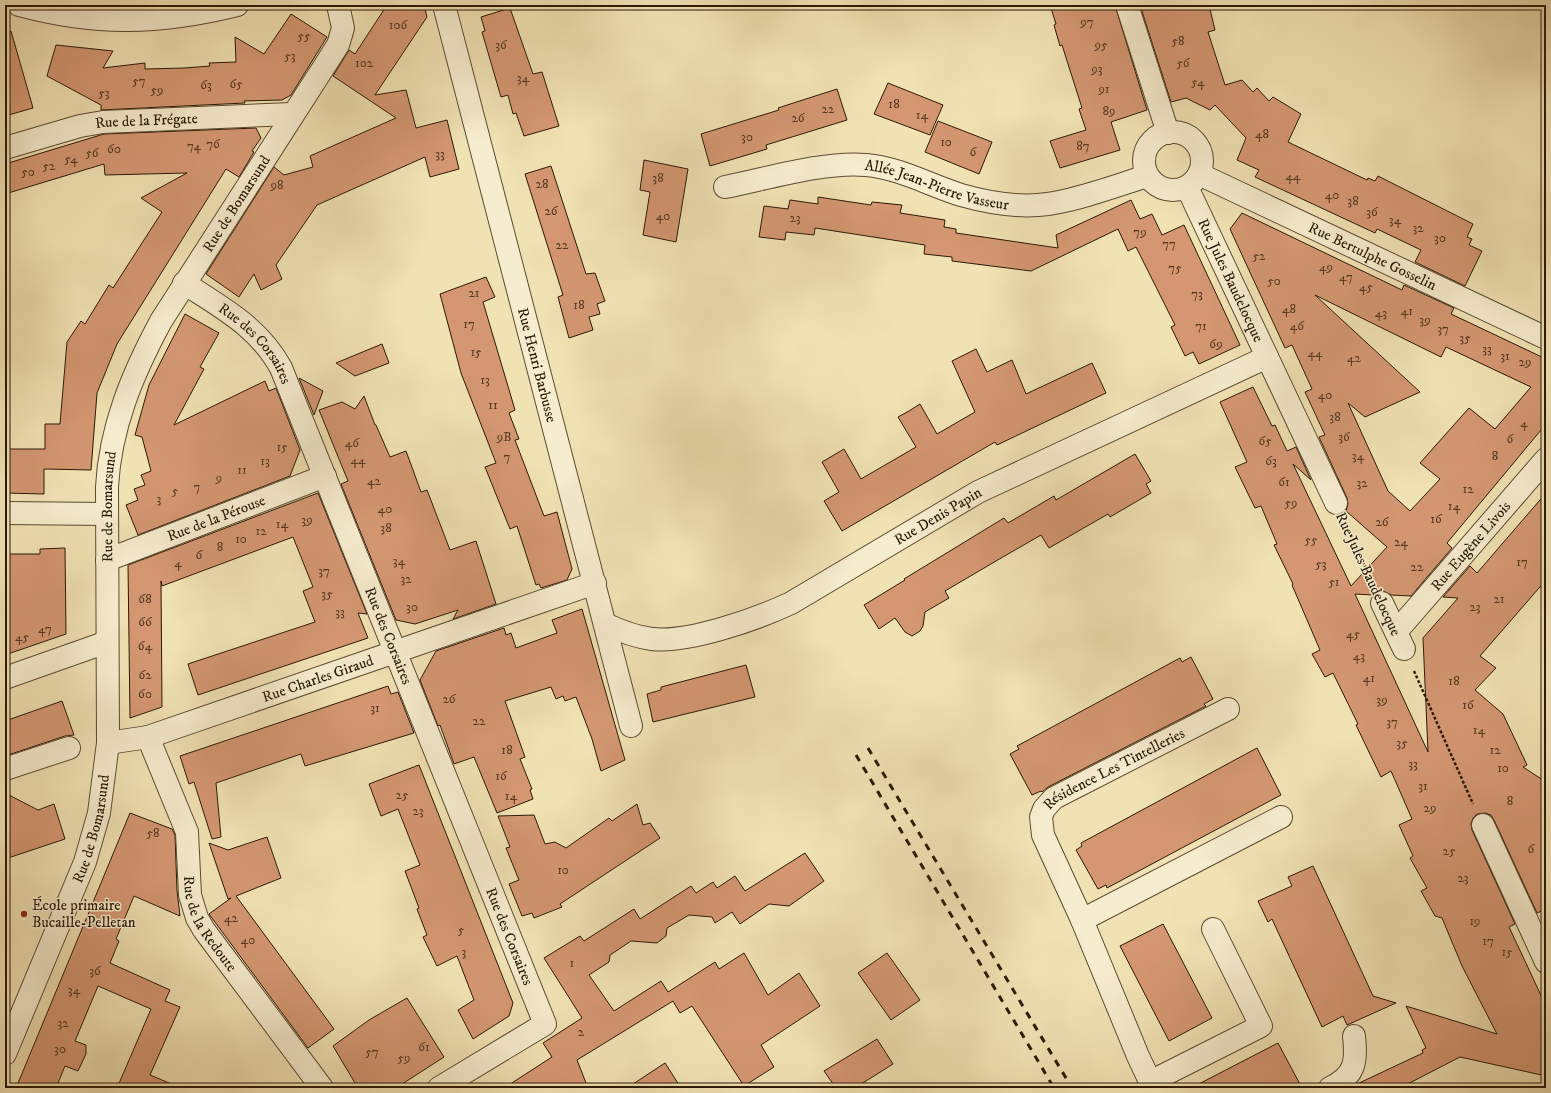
<svg xmlns="http://www.w3.org/2000/svg" width="1551" height="1093" viewBox="0 0 1551 1093" font-family="'IM FELL DW Pica',serif">
<style>
.building{fill:#d49772;stroke:#2b1906;fill-rule:evenodd}
.lines{fill:none;stroke-linecap:round;stroke-linejoin:round}
.minor-casing{stroke:#5c4b32;stroke-width:24}
.path{stroke:#2b1906;stroke-width:2.5;stroke-dasharray:3 2;stroke-linecap:butt}
.minor{stroke:#f6ecce;stroke-width:22}
.rail{stroke:#2b1906;stroke-width:3;stroke-dasharray:7 7;stroke-linecap:butt}
.poi-dot{fill:#8f2418;stroke:#f6ecce;stroke-width:1.5}
.labels{text-anchor:middle;dominant-baseline:central;stroke-width:3;stroke-linejoin:round;paint-order:stroke}
.number-label{font-size:13px;fill:#553821}
.street-label{font-size:15px;fill:#2b1906;stroke:#f6ecce}
.poi-label{font-size:15px;fill:#2b1906;stroke:#f6ecce;text-anchor:start}
</style>
<rect width="100%" height="100%" fill="#f1e2b4"/>
<filter id="stains"><feTurbulence type="fractalNoise" baseFrequency=".005" numOctaves="4"/><feColorMatrix values="0 0 0 0 .2 0 0 0 0 .09 0 0 0 0 .02 0 0 0 .5 -.17"/></filter>
<radialGradient id="worn" r=".72"><stop offset=".6" stop-color="#630" stop-opacity="0"/><stop offset="1" stop-color="#630" stop-opacity=".3"/></radialGradient>
<g class="building">
<path d="M387 5H424L427 17 375 95 406 90 416 128 447 120 459 169 430 177 425 157 317 205 276 265 282 279 261 290 254 274 239 297 206 274 274 167 284 175 313 167 310 156 396 118 333 76 349 50 355 54Z"/>
<path d="M1050 5H1115L1147 110 1111 122 1120 150 1060 168 1050 141 1086 130 1079 109 1082 108 1062 45 1060 46 1054 25 1056 24Z"/>
<path d="M1140 5H1209L1215 30 1208 32 1225 85 1242 80 1253 92 1257 88 1269 101 1273 97 1301 114 1288 142 1367 180 1368 178 1375 181 1378 176 1473 224 1467 237 1472 239 1469 245 1482 251 1465 286 1415 262 1421 250 1377 229 1375 233 1255 177 1259 170 1237 160 1246 138 1215 105 1210 110 1186 98 1171 102Z"/>
<path d="M510 8 533 74 542 72 559 126 524 136 516 113 513 114 508 95 501 97 482 32 485 31 481 17Z"/>
<path d="M291 14 327 37 291 95 282 100 244 101 245 103 101 110V105L47 76 56 45 113 51 103 68 145 63V69L184 68 210 66 209 63 236 62 235 37 264 54Z"/>
<path d="M11 31 33 108 5 116V32Z"/>
<path d="M888 83 943 105 930 135 874 114Z"/>
<path d="M837 89 847 120 766 145 767 149 710 166 701 134 779 110 778 108 784 106Z"/>
<path d="M938 121 992 142 979 174 925 152Z"/>
<path d="M256 128 261 138 252 151 254 152 239 177 226 169 117 344 97 393 91 470 44 469V494L5 493V449H45V424H60L67 342 81 321 85 324 109 285 113 288 162 212 141 198 187 173 105 175 104 164 5 194V164L104 134Z"/>
<path d="M644 160 688 169 676 242 643 235 650 192 640 190Z"/>
<path d="M551 166 586 274 595 273 605 301 597 304 600 314 589 317 593 330 569 338 558 297 563 295 525 174Z"/>
<path d="M818 197 871 205 872 202 902 205 900 213 945 220 944 227 956 229V233L1058 248 1056 235 1131 200 1140 219 1152 214 1162 235 1184 225 1240 345 1199 364 1193 352 1185 356 1171 327 1175 325 1136 247 1128 251 1118 229 1031 271 952 261V257L924 254 925 245 815 228 814 235 786 232 785 240 759 237 764 206 788 209 790 200 818 204Z"/>
<path d="M1242 213 1402 290 1404 285 1454 308 1451 314 1546 359V424L1447 543 1452 548 1411 596 1391 595 1383 591 1373 595 1355 594 1428 752 1423 638 1458 598 1443 597 1470 566 1477 573 1546 493V580L1480 656 1496 668 1475 690 1503 714 1527 765 1523 767 1546 782V909L1537 913 1494 820 1491 815 1485 813 1477 814 1473 818 1471 824 1472 830 1515 924 1509 927 1546 1006V1076L1460 1057 1400 1088H1353L1357 1084 1423 1053 1422 1050 1426 1048 1406 1006 1497 1034 1462 966 1442 918 1435 916 1421 891 1427 888 1410 858 1413 856 1399 825 1412 819 1391 771 1381 777 1356 725 1358 724 1333 673 1325 677 1312 654 1320 650 1292 585 1293 584 1274 545 1277 544 1261 506 1255 508 1235 467 1247 462 1220 402 1253 387 1272 426 1275 425 1287 451 1296 447 1311 480 1293 464 1351 586 1387 547 1346 511 1348 504 1347 498 1319 437 1325 435 1305 392 1312 389 1292 345 1285 348 1230 229ZM1315 295 1441 357 1446 347 1531 387 1495 429 1469 408 1420 463 1440 479 1410 511 1388 491 1348 403 1365 417 1420 392Z"/>
<path d="M486 277 495 297 483 302 515 410 509 413 519 439 515 440 544 516 557 512 572 569 567 580 541 588 539 584 536 585 517 526 510 529 485 467 496 463 461 373 440 294Z"/>
<path d="M185 314 219 333 200 367 204 369 174 425 265 381 269 391 276 388 300 450 290 476 138 535 126 505 138 500 134 489 145 485 141 475 151 471 142 437 135 435 149 385Z"/>
<path d="M382 344 389 363 355 376 336 363Z"/>
<path d="M976 349 987 372 1012 360 1026 394 1092 363 1106 393 997 445 995 442 842 531 824 501 839 492 822 462 844 449 861 479 916 447 898 417 909 411 920 404 937 434 975 412 952 361Z"/>
<path d="M299 378 323 391 314 415Z"/>
<path d="M364 396 375 425H376L390 457 406 451 421 492 427 490 450 550 476 541 496 604 453 619 458 610 415 624 396 620 341 484 348 481 319 410 342 402 355 409Z"/>
<path d="M1135 454 1151 481 1146 484 1151 493 1110 517 1108 514 1049 548 1041 535 996 561 945 591 949 598 925 612 923 626 920 631 912 636 905 632 895 618 879 629 864 605 905 580 904 579 1004 518 1008 523 1054 496 1056 500Z"/>
<path d="M318 493 367 614 358 613 368 638 198 695 188 664 315 622 303 591 313 587 293 537 162 586 161 581 162 707 130 718 128 565Z"/>
<path d="M65 548 66 634 5 655V554H40V549Z"/>
<path d="M582 609 625 760 601 771 592 739 576 697 565 701 563 696 556 699 551 687 505 701 525 757 520 759 532 789 530 790 533 799 497 813 474 757 454 764 440 725 438 726 420 680 436 651 504 628 506 635 511 633 516 648 557 633 552 620Z"/>
<path d="M1191 657 1213 699 1204 704 1206 706 1048 787 1042 792 1041 791 1032 795 1010 754 1019 749 1017 746 1180 658 1182 662Z"/>
<path d="M746 665 755 697 653 722 647 694 661 690V687Z"/>
<path d="M388 686 391 694 398 692 414 733 305 766 301 754 216 783 221 837 212 839 194 782 189 784 180 756Z"/>
<path d="M62 701 74 735 65 736 5 756V721Z"/>
<path d="M1257 748 1281 795 1107 888 1106 885 1098 889 1076 850 1082 846 1081 843Z"/>
<path d="M419 765 513 1003 509 1016 473 1039 458 1010 474 1000 457 956 437 966 423 937 427 935 417 909 419 908 405 871 420 865 398 809 381 816 369 784Z"/>
<path d="M5 793 38 810 54 804 65 839 5 859Z"/>
<path d="M637 804 643 825 650 823 660 838 560 904 562 907 534 918 532 913 522 916 509 884 519 880 506 848 510 847 498 816 534 815 545 844 555 842 566 848 609 818 612 821Z"/>
<path d="M130 813 172 829 175 835 177 891 180 916 134 896 116 939 119 941 110 963 170 990 165 1001 180 1007 150 1075 181 1088H117L151 1009 98 986 75 1041 86 1045V1054L78 1071 65 1066 56 1088H16Z"/>
<path d="M267 837 281 878 236 896 334 1029 308 1048 209 914 231 898 228 899 209 843 228 850Z"/>
<path d="M805 853 824 881 789 906 769 904 740 924 732 912 715 923 712 917 689 915 667 928 666 936 657 943 631 941 610 955 609 962 589 975 614 1011 661 981 668 992 715 962 719 969 744 953 768 995 799 973 820 1006 761 1045 774 1067 744 1086 692 1006 680 1013 673 1001 577 1060 588 1088H504L552 1057 543 1043 582 1018 544 958 580 936 584 941 634 909 640 919 691 886 696 893 713 882 717 888 735 876 745 891Z"/>
<path d="M1313 866 1373 996 1396 1003 1347 1025 1343 1016 1322 1027 1272 919 1268 922 1258 901 1292 886 1288 877Z"/>
<path d="M1163 924 1212 1018 1169 1041 1120 946Z"/>
<path d="M887 953 920 1000 891 1020 858 973Z"/>
<path d="M407 998 444 1057 396 1088H358L333 1046 369 1020Z"/>
<path d="M877 1039 893 1064 855 1088H836L824 1071Z"/>
<path d="M1278 1043 1302 1088H1191Z"/>
<path d="M665 1063 681 1088H627Z"/>
</g>
<g class="lines">
<defs>
<g id="minor">
<path d="M19 5C96 26 160 24 237 5"/>
<path id="s1" d="M444 5 631 726"/>
<path d="M1127 5 1168 133"/>
<circle cx="1173" cy="161" r="29"/>
<path id="s2" d="M5 148 80 126 103 122 292 114"/>
<path id="s3" d="M1199 174 1546 338"/>
<path id="s4" d="M725 187C766 179 825 161 866 165 900 168 929 185 961 195 989 203 1019 208 1048 204 1081 199 1115 186 1147 176"/>
<path id="s5" d="M1187 187 1336 503"/>
<path id="s6" d="M184 283C222 308 259 327 281 368L545 1024 439 1088"/>
<path d="M5 513 106 514"/>
<path id="s7" d="M107 560 325 476"/>
<path d="M1382 603 1404 649"/>
<path id="s8" d="M605 624C620 631 636 637 652 639 689 643 757 619 791 603L978 492 1267 357"/>
<path id="s9" d="M1396 632 1546 459"/>
<path d="M5 678 107 642"/>
<path id="s10" d="M148 737 187 832 190 895 197 918 204 930 322 1088"/>
<path id="s11" d="M108 743 148 737 595 583"/>
<path d="M5 769 69 748"/>
<path d="M1483 825 1546 962"/>
<path d="M1082 920 1281 817"/>
<path id="s12" d="M5 1054 85 862 99 813 108 743 107 487C110 427 133 373 161 321L338 45 343 28 338 5"/>
<path d="M1150 1082 1261 1026 1213 929"/>
<path id="s13" d="M1153 1088 1138 1056 1082 920 1043 835 1041 817 1044 809 1054 798 1228 709"/>
<path d="M1330 1088C1355 1076 1357 1062 1354 1036"/>
</g>
</defs>
<use href="#minor" class="minor-casing"/>
<g class="path">
<path d="M1346 525 1372 581"/>
<path d="M1414 671 1473 804"/>
</g>
<use href="#minor" class="minor"/>
<g class="rail">
<path d="M868 748 1072 1088"/>
<path d="M856 755 1054 1088"/>
</g>
</g>
<circle class="poi-dot" cx="24" cy="914" r="4"/>
<g class="labels">
<g class="number-label">
<text x="1087" y="22">97</text>
<text x="398" y="25">106</text>
<text x="304" y="36">55</text>
<text x="1178" y="41">58</text>
<text x="501" y="45">36</text>
<text x="1101" y="45">95</text>
<text x="290" y="56">53</text>
<text x="364" y="63">102</text>
<text x="1183" y="63">56</text>
<text x="1097" y="69">93</text>
<text x="523" y="78">34</text>
<text x="139" y="81">57</text>
<text x="1198" y="82">54</text>
<text x="236" y="84">65</text>
<text x="206" y="85">63</text>
<text x="1104" y="89">91</text>
<text x="157" y="90">59</text>
<text x="104" y="93">53</text>
<text x="894" y="104">18</text>
<text x="828" y="109">22</text>
<text x="1109" y="111">89</text>
<text x="922" y="115">14</text>
<text x="798" y="118">26</text>
<text x="1262" y="134">48</text>
<text x="747" y="137">30</text>
<text x="946" y="142">10</text>
<text x="213" y="144">76</text>
<text x="194" y="146">74</text>
<text x="1083" y="146">87</text>
<text x="114" y="149">60</text>
<text x="973" y="152">6</text>
<text x="92" y="153">56</text>
<text x="440" y="154">33</text>
<text x="71" y="159">54</text>
<text x="49" y="166">52</text>
<text x="28" y="172">50</text>
<text x="1293" y="176">44</text>
<text x="658" y="178">38</text>
<text x="542" y="184">28</text>
<text x="277" y="185">98</text>
<text x="1332" y="195">40</text>
<text x="1353" y="201">38</text>
<text x="551" y="211">26</text>
<text x="1372" y="212">36</text>
<text x="663" y="216">40</text>
<text x="795" y="218">23</text>
<text x="1395" y="220">34</text>
<text x="1418" y="228">32</text>
<text x="1140" y="232">79</text>
<text x="1440" y="238">30</text>
<text x="1169" y="244">77</text>
<text x="562" y="245">22</text>
<text x="1259" y="256">52</text>
<text x="1326" y="267">49</text>
<text x="1175" y="268">75</text>
<text x="1346" y="277">47</text>
<text x="1274" y="281">50</text>
<text x="1366" y="287">45</text>
<text x="474" y="293">21</text>
<text x="1197" y="294">73</text>
<text x="579" y="305">18</text>
<text x="1289" y="309">48</text>
<text x="1407" y="311">41</text>
<text x="1381" y="313">43</text>
<text x="1425" y="320">39</text>
<text x="469" y="324">17</text>
<text x="1201" y="326">71</text>
<text x="1297" y="326">46</text>
<text x="1443" y="329">37</text>
<text x="1465" y="338">35</text>
<text x="1216" y="344">69</text>
<text x="1487" y="349">33</text>
<text x="476" y="352">15</text>
<text x="1315" y="353">44</text>
<text x="1505" y="356">31</text>
<text x="1354" y="358">42</text>
<text x="1525" y="362">29</text>
<text x="485" y="380">13</text>
<text x="1325" y="395">40</text>
<text x="493" y="405">11</text>
<text x="1335" y="417">38</text>
<text x="1524" y="423">4</text>
<text x="504" y="437">9B</text>
<text x="1344" y="437">36</text>
<text x="1510" y="439">6</text>
<text x="1265" y="441">65</text>
<text x="352" y="443">46</text>
<text x="282" y="447">15</text>
<text x="1358" y="456">34</text>
<text x="1495" y="456">8</text>
<text x="507" y="457">7</text>
<text x="358" y="460">44</text>
<text x="265" y="461">13</text>
<text x="1271" y="461">63</text>
<text x="242" y="470">11</text>
<text x="219" y="478">9</text>
<text x="374" y="481">42</text>
<text x="1284" y="482">61</text>
<text x="1362" y="483">32</text>
<text x="197" y="487">7</text>
<text x="1468" y="489">12</text>
<text x="175" y="491">5</text>
<text x="159" y="499">3</text>
<text x="1291" y="503">59</text>
<text x="1454" y="506">14</text>
<text x="385" y="509">40</text>
<text x="1436" y="519">16</text>
<text x="307" y="520">39</text>
<text x="1382" y="522">26</text>
<text x="282" y="524">14</text>
<text x="386" y="528">38</text>
<text x="261" y="531">12</text>
<text x="241" y="539">10</text>
<text x="1311" y="540">55</text>
<text x="1401" y="542">24</text>
<text x="220" y="547">8</text>
<text x="199" y="555">6</text>
<text x="399" y="561">34</text>
<text x="1522" y="562">17</text>
<text x="178" y="563">4</text>
<text x="1321" y="564">53</text>
<text x="1417" y="567">22</text>
<text x="324" y="571">37</text>
<text x="406" y="579">32</text>
<text x="1334" y="582">51</text>
<text x="327" y="594">35</text>
<text x="145" y="599">68</text>
<text x="1499" y="599">21</text>
<text x="412" y="607">30</text>
<text x="1475" y="607">23</text>
<text x="340" y="612">33</text>
<text x="145" y="622">66</text>
<text x="45" y="629">47</text>
<text x="1353" y="634">45</text>
<text x="22" y="637">45</text>
<text x="145" y="646">64</text>
<text x="1359" y="656">43</text>
<text x="145" y="675">62</text>
<text x="1369" y="678">41</text>
<text x="1454" y="681">18</text>
<text x="145" y="694">60</text>
<text x="449" y="699">26</text>
<text x="1382" y="700">39</text>
<text x="1468" y="705">16</text>
<text x="375" y="708">31</text>
<text x="479" y="721">22</text>
<text x="1392" y="722">37</text>
<text x="1479" y="730">14</text>
<text x="1402" y="743">35</text>
<text x="507" y="750">18</text>
<text x="1495" y="750">12</text>
<text x="1413" y="764">33</text>
<text x="1503" y="768">10</text>
<text x="501" y="776">16</text>
<text x="1423" y="786">31</text>
<text x="402" y="795">25</text>
<text x="511" y="796">14</text>
<text x="1510" y="801">8</text>
<text x="1430" y="808">29</text>
<text x="418" y="811">23</text>
<text x="153" y="833">58</text>
<text x="1531" y="849">6</text>
<text x="1449" y="851">25</text>
<text x="563" y="870">10</text>
<text x="1463" y="878">23</text>
<text x="231" y="918">42</text>
<text x="1475" y="921">19</text>
<text x="461" y="930">5</text>
<text x="248" y="940">40</text>
<text x="1488" y="941">17</text>
<text x="464" y="952">3</text>
<text x="1507" y="952">15</text>
<text x="572" y="963">1</text>
<text x="95" y="971">36</text>
<text x="74" y="990">34</text>
<text x="63" y="1023">32</text>
<text x="581" y="1032">2</text>
<text x="424" y="1047">61</text>
<text x="60" y="1049">30</text>
<text x="372" y="1052">57</text>
<text x="404" y="1058">59</text>
</g>
<g class="street-label">
<text stroke="none"><textPath href="#s2" startOffset="145">Rue de la Frégate</textPath></text>
<text stroke="none"><textPath href="#s4" startOffset="217">Allée Jean-Pierre Vasseur</textPath></text>
<text stroke="none"><textPath href="#s12" startOffset="901">Rue de Bomarsund</textPath></text>
<text stroke="none"><textPath href="#s3" startOffset="192">Rue Bertulphe Gosselin</textPath></text>
<text stroke="none"><textPath href="#s5" startOffset="103">Rue Jules Baudelocque</textPath></text>
<text stroke="none"><textPath href="#s6" startOffset="95">Rue des Corsaires</textPath></text>
<text stroke="none"><textPath href="#s1" startOffset="372">Rue Henri Barbusse</textPath></text>
<text stroke="none"><textPath href="#s12" startOffset="566">Rue de Bomarsund</textPath></text>
<text stroke="none"><textPath href="#s8" startOffset="365">Rue Denis Papin</textPath></text>
<text stroke="none"><textPath href="#s7" startOffset="117">Rue de la Pérouse</textPath></text>
<text stroke="none"><textPath href="#s9" startOffset="114">Rue Eugène Livois</textPath></text>
<text transform="translate(1368 574) rotate(65)">Rue Jules Baudelocque</text>
<text stroke="none"><textPath href="#s6" startOffset="419">Rue des Corsaires</textPath></text>
<text stroke="none"><textPath href="#s11" startOffset="220">Rue Charles Giraud</textPath></text>
<text stroke="none"><textPath href="#s13" startOffset="384">Résidence Les Tintelleries</textPath></text>
<text stroke="none"><textPath href="#s12" startOffset="242">Rue de Bomarsund</textPath></text>
<text stroke="none"><textPath href="#s10" startOffset="200">Rue de la Redoute</textPath></text>
<text stroke="none"><textPath href="#s6" startOffset="743">Rue des Corsaires</textPath></text>
</g>
<g class="poi-label">
<text x="32" y="905">École primaire<tspan x="32" dy="17">Bucaille-Pelletan</tspan></text>
</g>
</g>
<rect width="1551" height="1093" fill="none" stroke="#f1e2b4" stroke-width="20"/>
<rect x="6" y="6" width="1539" height="1081" fill="none" stroke="#2b1906" stroke-width="2"/>
<rect x="10" y="10" width="1531" height="1073" fill="none" stroke="#2b1906"/>
<rect width="100%" height="100%" filter="url(#stains)"/>
<rect width="100%" height="100%" fill="url(#worn)"/>
</svg>
